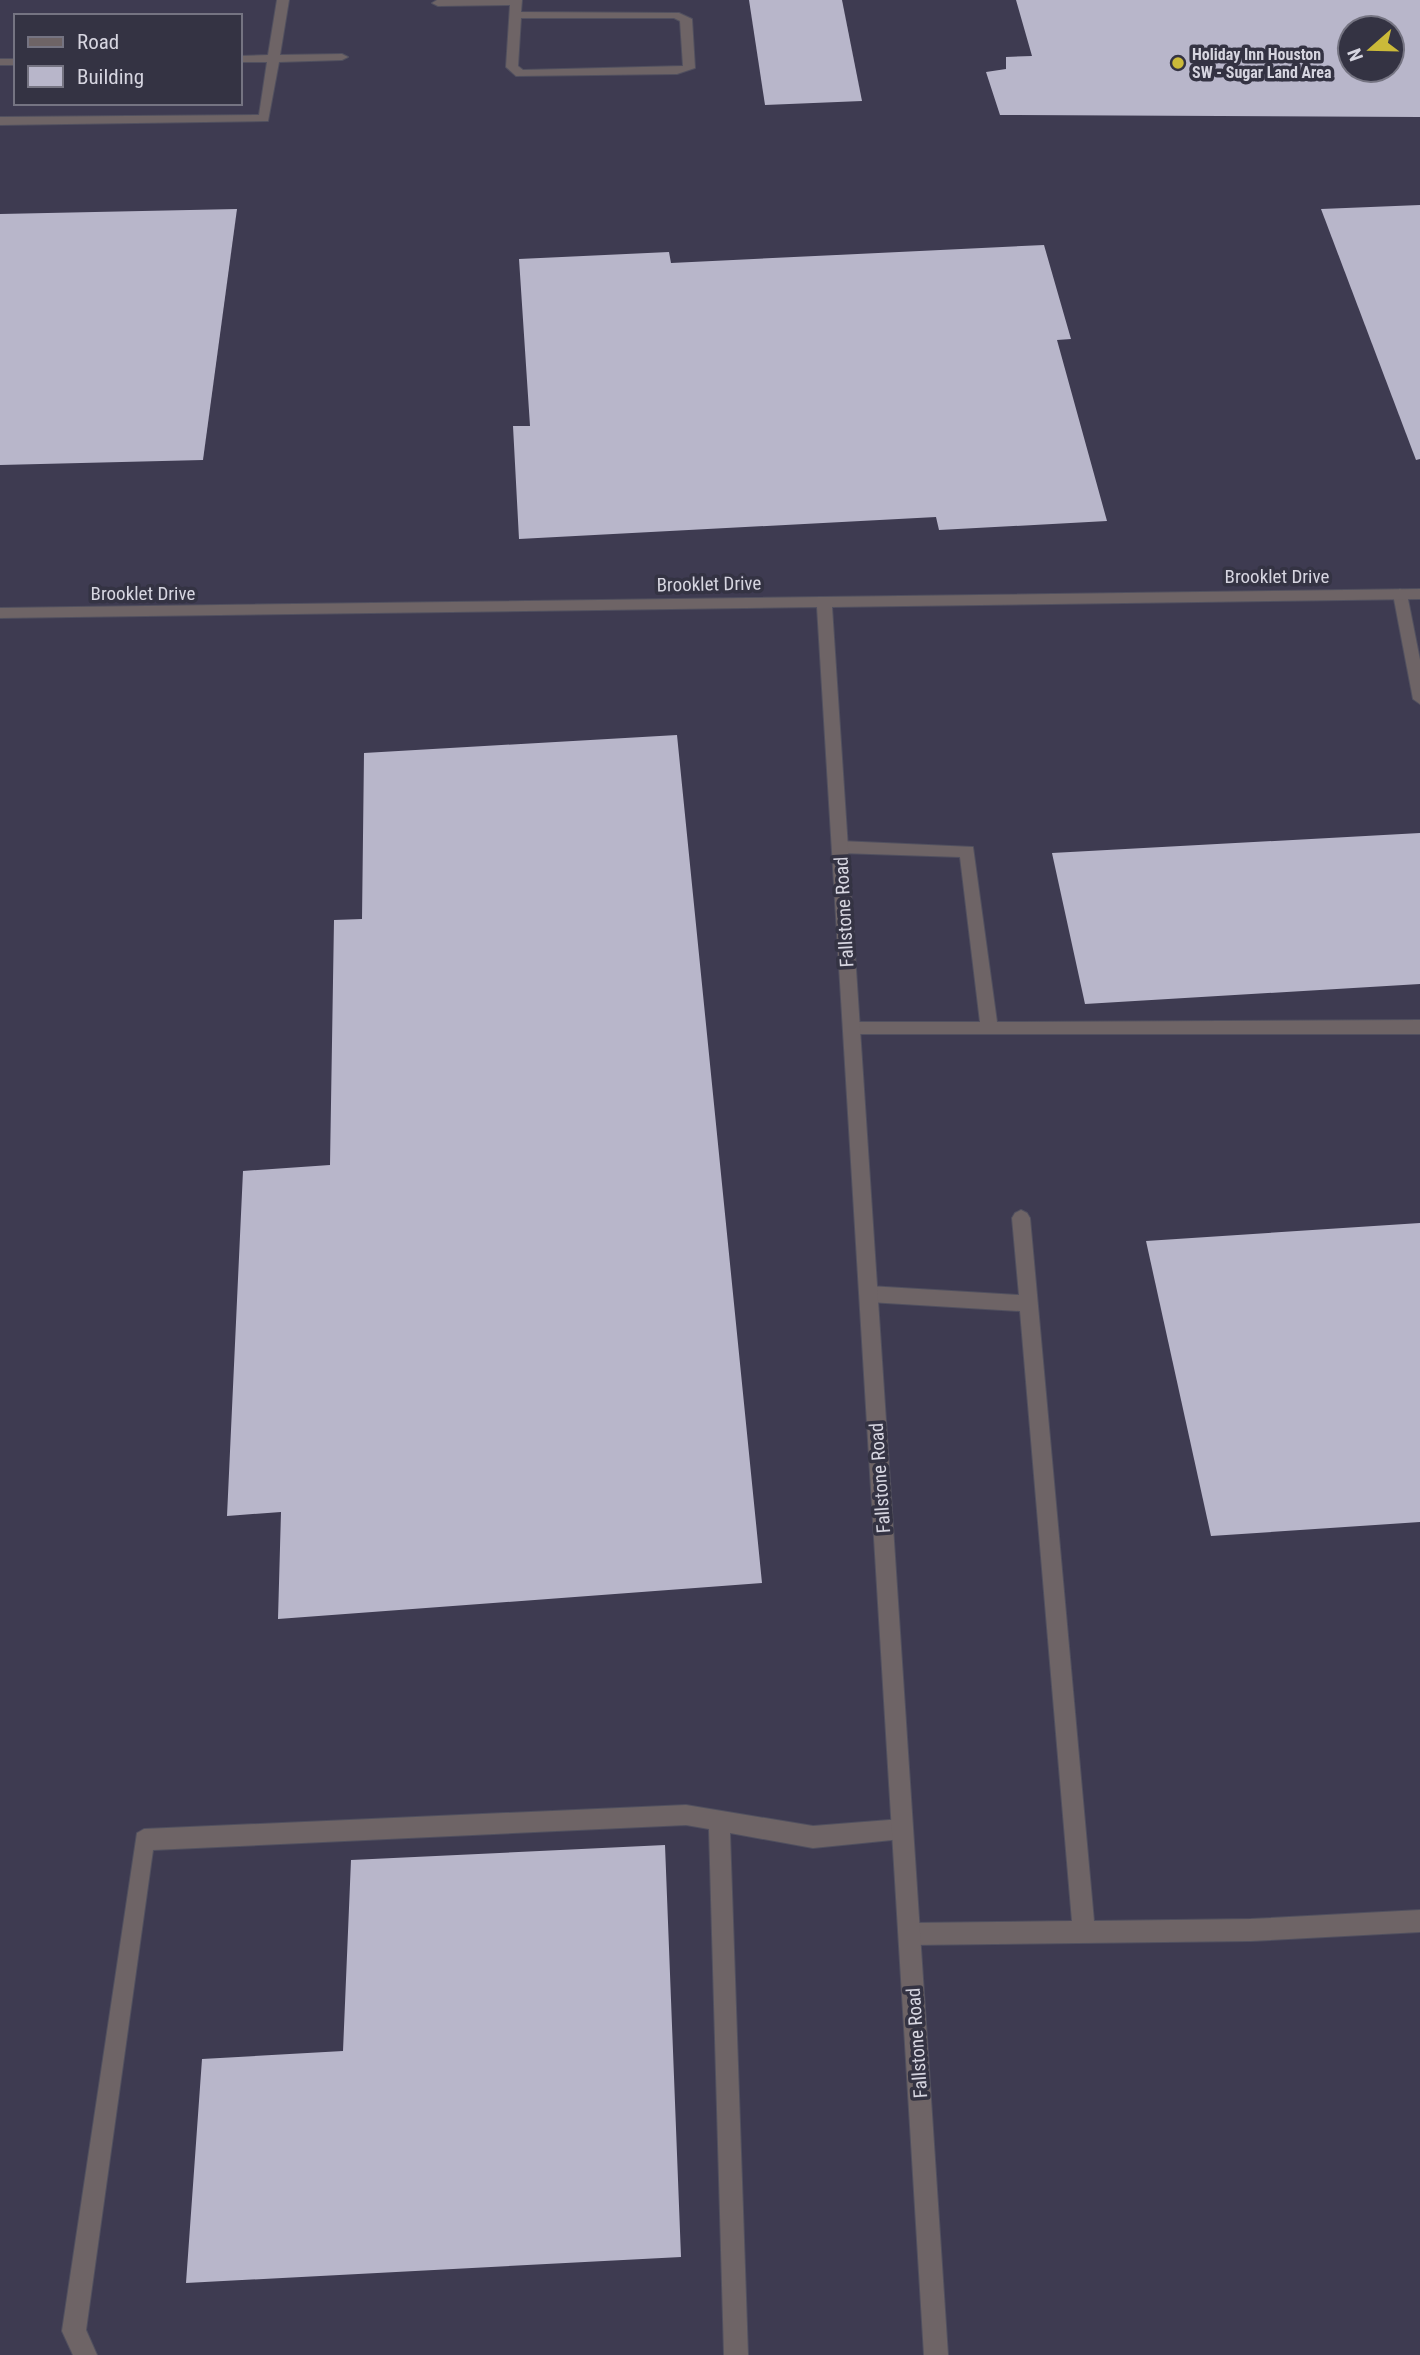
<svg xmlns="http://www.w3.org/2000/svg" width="1420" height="2355" viewBox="0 0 1420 2355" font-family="'Roboto Condensed',sans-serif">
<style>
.built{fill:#3e3b51;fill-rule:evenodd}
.building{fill:#b8b6ca;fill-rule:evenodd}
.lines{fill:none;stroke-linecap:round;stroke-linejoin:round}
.service-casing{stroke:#51505f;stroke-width:2}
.minor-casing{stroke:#51505f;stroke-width:2}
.service{fill:#6e6466;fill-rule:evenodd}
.minor{fill:#6e6466;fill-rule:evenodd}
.poi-dot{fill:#cbba39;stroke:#343343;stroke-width:2.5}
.labels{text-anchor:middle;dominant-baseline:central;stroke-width:7;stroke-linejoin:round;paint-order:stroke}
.far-poi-label{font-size:16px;font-weight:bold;fill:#d6d5e0;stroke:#343343;text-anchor:start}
.street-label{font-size:19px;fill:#d6d5e0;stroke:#343343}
</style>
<rect width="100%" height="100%" fill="#343343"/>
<path class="built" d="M0 0H1420V2355H0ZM16 16H240V103H16ZM1350 28H1392V70H1350Z"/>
<g class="building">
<path d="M749 0H842L862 101 765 105Z"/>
<path d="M1016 0H1420V117L1000 115 986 72 1006 69V57L1032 56ZM1350 28H1392V70H1350Z"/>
<path d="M1420 205V459L1416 460 1321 209Z"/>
<path d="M237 209 203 460 0 465V214Z"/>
<path d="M1044 245 1071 339 1057 340 1107 521 939 530 936 517 519 539 513 426H530L519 259 669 252 671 263Z"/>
<path d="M677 735 762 1583 278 1619 281 1512 227 1516 243 1171 330 1165 334 920 362 919 364 753Z"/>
<path d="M1420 833V984L1085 1004 1052 853Z"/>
<path d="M1420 1223V1522L1211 1536 1146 1241Z"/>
<path d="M665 1845 681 2257 186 2283 202 2059 343 2051 351 1860Z"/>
</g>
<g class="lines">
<defs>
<g id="service">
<path d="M277 0H289L280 55 342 54 348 57 342 60 279 62 268 121 0 125V117L259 115 267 62H240V56L268 55Z"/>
<path d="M437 0H522L521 12 679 13 692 19 695 68 677 74 516 76 506 67 510 5 438 6 432 3ZM521 18H674L680 21 683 66 523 70 518 66Z"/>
<rect x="0" y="59" width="16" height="6"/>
<path d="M1400 589 1407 594 1420 660V704L1413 699 1393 594Z"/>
<path d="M840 841 973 847 997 1022 1420 1020V1034H845L843 1029 845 1024 851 1022H980L960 857 840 853 832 847Z"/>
<path d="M1021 1210 1027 1213 1030 1218 1094 1921 1251 1919 1420 1910V1932L1251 1941 910 1945 902 1942 899 1934 902 1926 910 1923 1072 1921 1020 1311 869 1302 863 1300 860 1294 863 1288 869 1286 1019 1295 1012 1218 1015 1213Z"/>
<path d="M686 1805 813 1826 902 1819 909 1822 912 1829 909 1836 902 1839 813 1848 730 1833 748 2355H724L709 1829 686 1825 153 1850 86 2330 97 2355H73L62 2331 137 1833 144 1829Z"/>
</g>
<path id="minor" d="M1420 589V599L832 607 948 2355H924L817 607 0 618V608Z"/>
</defs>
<use href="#service" class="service-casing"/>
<use href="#minor" class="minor-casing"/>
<use href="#service" class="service"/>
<use href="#minor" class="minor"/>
</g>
<circle class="poi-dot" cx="1178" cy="63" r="7"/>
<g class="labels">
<g class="far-poi-label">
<text x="1192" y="54">Holiday Inn Houston<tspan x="1192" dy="18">SW - Sugar Land Area</tspan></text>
</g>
<g class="street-label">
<text x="1277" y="576">Brooklet Drive</text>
<text transform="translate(709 584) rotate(-1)">Brooklet Drive</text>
<text x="143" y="593">Brooklet Drive</text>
<text transform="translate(844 912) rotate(-93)">Fallstone Road</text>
<text transform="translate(880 1478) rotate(-94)">Fallstone Road</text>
<text transform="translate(917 2043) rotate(-94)">Fallstone Road</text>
</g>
</g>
<rect x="14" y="14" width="228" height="91" fill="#343343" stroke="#757482" stroke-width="2"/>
<rect x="28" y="37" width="35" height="10" fill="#6e6466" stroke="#757482" stroke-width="2"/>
<text x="77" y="49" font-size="21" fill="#d6d5e0">Road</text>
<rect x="28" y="66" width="35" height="21" fill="#b8b6ca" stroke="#757482" stroke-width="2"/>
<text x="77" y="84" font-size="21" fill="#d6d5e0">Building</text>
<g transform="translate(1371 49) rotate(250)"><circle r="33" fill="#343343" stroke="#757482" stroke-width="2"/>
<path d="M0-5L12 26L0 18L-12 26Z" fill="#cbba39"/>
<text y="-10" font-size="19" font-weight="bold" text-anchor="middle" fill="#d6d5e0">N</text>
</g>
</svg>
